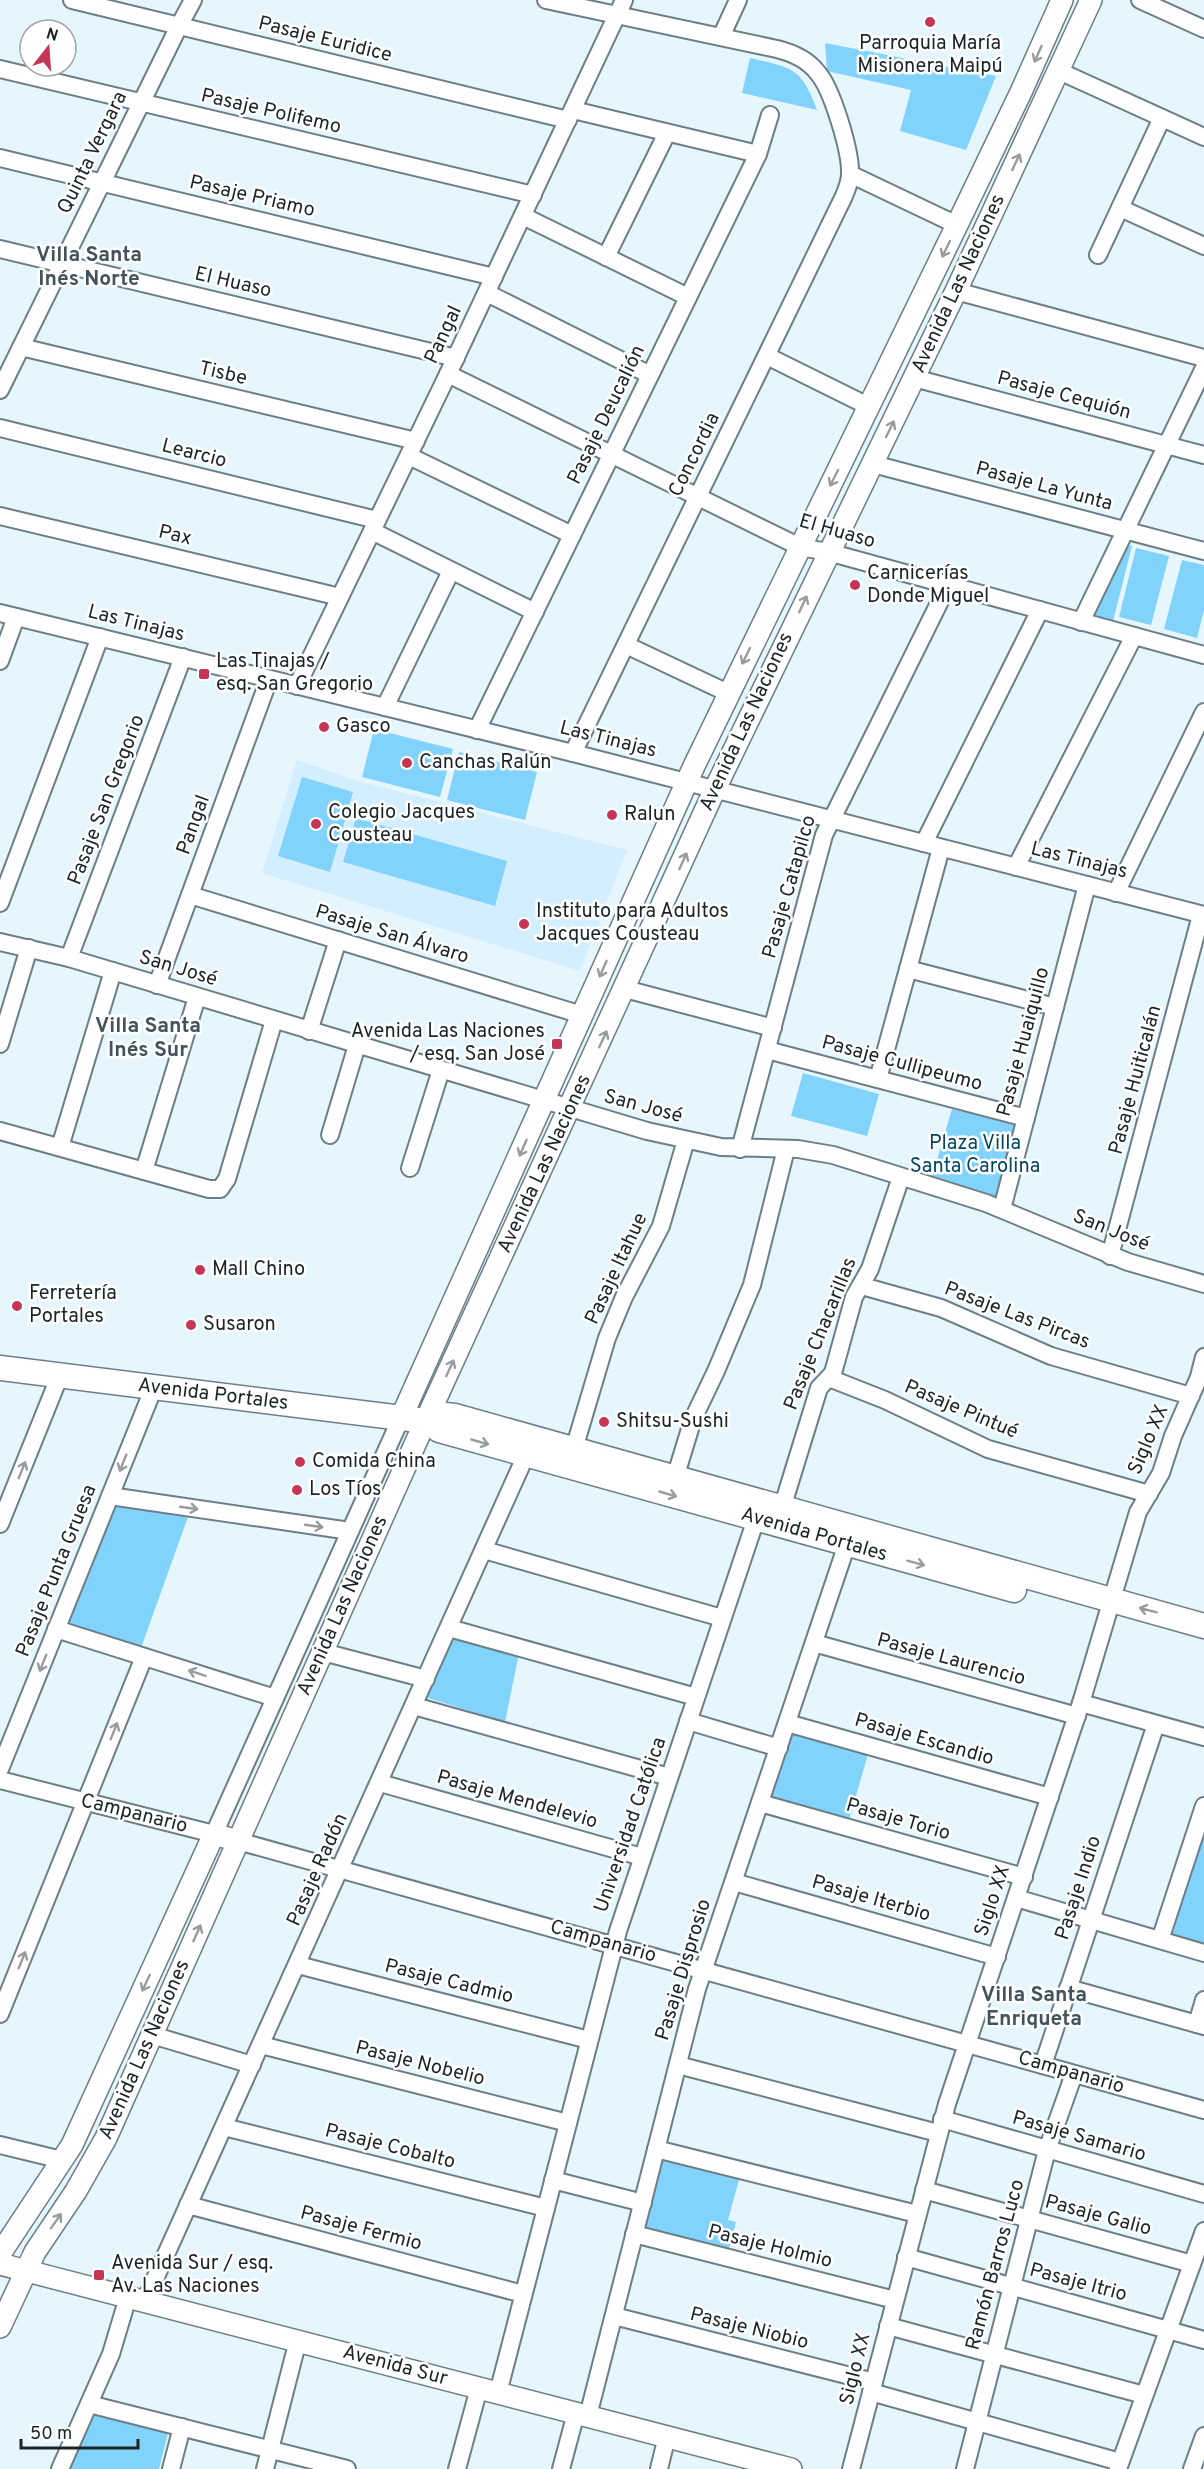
<svg xmlns="http://www.w3.org/2000/svg" width="1204" height="2469" viewBox="0 0 1204 2469" font-family="Overpass,sans-serif">
<style>
.built{fill:#d3efff}
.green{fill:#82d3fb}
.lines{fill:none;stroke-linecap:round;stroke-linejoin:round}
.minor-casing{stroke:#6c7e88;stroke-width:20}
.tertiary-casing{stroke:#6c7e88;stroke-width:24}
.secondary-casing{stroke:#6c7e88;stroke-width:27}
.minor{stroke:#fff;stroke-width:16}
.tertiary{stroke:#fff;stroke-width:21}
.secondary{stroke:#fff;stroke-width:24}
.oneway{stroke:#999c9e}
.poi-dot{fill:#c53556;stroke:#fff;stroke-width:2}
.labels{text-anchor:middle;dominant-baseline:central;stroke-width:5;stroke-linejoin:round;paint-order:stroke}
.street-label{font-size:20px;fill:#1c2327;stroke:#fff}
.poi-label{font-size:20px;fill:#1c2327;stroke:#fff;text-anchor:start}
.park-label{font-size:20px;fill:#004661;stroke:#fff}
.neighbourhood-label{font-size:21px;font-weight:bold;fill:#42535c;stroke:#fff}
</style>
<rect width="100%" height="100%" fill="#e6f6fe"/>
<path class="built" d="M297 760 358 781 627 850 580 971 262 873Z"/>
<g class="green">
<path d="M825 43 996 76 966 150 900 131 911 90 827 71Z"/>
<path d="M750 58C793 68 801 67 817 110L742 93Z"/>
<path d="M1124 544 1132 546 1113 621 1090 613Z"/>
<path d="M1136 548 1169 556 1151 625 1119 617Z"/>
<path d="M1182 560 1204 565V610L1197 638 1164 629Z"/>
<path d="M374 729 453 749 440 797 362 777Z"/>
<path d="M459 752 537 772 525 820 447 800Z"/>
<path d="M302 777 353 792 330 872 278 856Z"/>
<path d="M356 818 507 861 495 906 343 862Z"/>
<path d="M803 1073 879 1094 867 1136 791 1116Z"/>
<path d="M952 1109 1018 1125 998 1202 931 1180Z"/>
<path d="M112 1502 189 1514 141 1648 62 1624Z"/>
<path d="M451 1636 519 1653 505 1722 425 1697Z"/>
<path d="M789 1731 868 1754 849 1820 769 1797Z"/>
<path d="M1204 1824V1945L1170 1935Z"/>
<path d="M662 2155 740 2176 728 2220 736 2222 729 2249 643 2229Z"/>
<path d="M92 2411 168 2433 159 2469H66Z"/>
</g>
<g class="lines">
<defs>
<g id="minor">
<path d="M72 0 568 120"/>
<path d="M546 0 777 49C793 53 807 59 817 72 832 88 851 152 850 174 850 182 847 189 844 196L573 753"/>
<path d="M1140 0 1204 29"/>
<path d="M721 37 738 0"/>
<path d="M0 69 533 195"/>
<path d="M1059 71 1204 137"/>
<path d="M573 110 758 154"/>
<path d="M0 158 494 277"/>
<path d="M850 174 957 225"/>
<path d="M1120 208 1204 246"/>
<path d="M523 216 688 297"/>
<path d="M0 249 456 358"/>
<path d="M1098 255 1162 118"/>
<path d="M606 257 667 133"/>
<path d="M956 291 1204 358"/>
<path d="M487 293 650 375"/>
<path d="M21 347 416 441"/>
<path d="M767 356 870 407"/>
<path d="M448 374 800 547 828 552 1204 655"/>
<path d="M914 378 1204 455"/>
<path d="M0 390 179 26 193 0"/>
<path d="M0 428 377 520"/>
<path d="M409 456 572 535"/>
<path d="M873 464 1204 551"/>
<path d="M0 516 340 597"/>
<path d="M372 531 535 612"/>
<path d="M0 613 573 753 1204 915"/>
<path d="M1081 622 1204 368"/>
<path d="M626 645 728 693"/>
<path d="M0 661 16 617"/>
<path d="M297 686 448 374 624 0"/>
<path d="M385 707 451 571"/>
<path d="M477 730 758 154 770 115"/>
<path d="M924 843 1040 610"/>
<path d="M1016 867 1134 636"/>
<path d="M1116 893 1204 712"/>
<path d="M190 895 582 1015"/>
<path d="M0 903 100 637"/>
<path d="M0 942 69 958 647 1131 721 1147 798 1149 833 1155 986 1203 1128 1262 1204 1284"/>
<path d="M69 958 183 657"/>
<path d="M908 969 1055 1007"/>
<path d="M157 985 269 679"/>
<path d="M625 989 773 1028"/>
<path d="M309 1031 338 940"/>
<path d="M0 1044 29 948"/>
<path d="M767 1050 1026 1118"/>
<path d="M878 1079 941 848"/>
<path d="M0 1131 209 1189H220L227 1179 274 1020"/>
<path d="M330 1135 357 1045"/>
<path d="M60 1147 113 971"/>
<path d="M740 1149 824 835 948 585"/>
<path d="M410 1168 441 1070"/>
<path d="M144 1171 197 997"/>
<path d="M1002 1209 1087 885"/>
<path d="M1110 1256 1201 915"/>
<path d="M862 1286 941 1308 1051 1356 1191 1396"/>
<path d="M829 1378 885 1400 988 1449 1149 1494"/>
<path d="M574 1449 607 1338 624 1297 661 1226 686 1140"/>
<path d="M675 1478 693 1419 716 1371 752 1285 786 1149"/>
<path d="M110 1496 350 1531"/>
<path d="M782 1508 819 1388 833 1373 854 1297 870 1269 901 1177"/>
<path d="M0 1524 60 1375"/>
<path d="M484 1550 722 1618"/>
<path d="M449 1628 696 1697"/>
<path d="M56 1629 275 1698"/>
<path d="M814 1643 1077 1716"/>
<path d="M323 1652 426 1679"/>
<path d="M1081 1703 1204 1737"/>
<path d="M414 1706 669 1777"/>
<path d="M688 1721 779 1748"/>
<path d="M787 1723 1050 1797"/>
<path d="M0 1769 154 1387"/>
<path d="M0 1780 214 1834 401 1418"/>
<path d="M380 1783 642 1857"/>
<path d="M760 1803 1024 1877"/>
<path d="M238 1841 1204 2110"/>
<path d="M734 1882 997 1957"/>
<path d="M1016 1898 1204 1953"/>
<path d="M1160 1940 1204 1806"/>
<path d="M298 1965 589 2040"/>
<path d="M1068 1988 1204 2026"/>
<path d="M0 2014 144 1657"/>
<path d="M1197 2024 1204 2000"/>
<path d="M152 2035 252 2065"/>
<path d="M261 2045 568 2123"/>
<path d="M678 2065 938 2133"/>
<path d="M1043 2065 1156 1724"/>
<path d="M942 2119 1204 2194"/>
<path d="M224 2127 546 2208"/>
<path d="M0 2145 62 2160"/>
<path d="M656 2149 917 2214"/>
<path d="M553 2180 643 2203"/>
<path d="M924 2190 1192 2264"/>
<path d="M188 2205 523 2294"/>
<path d="M634 2234 895 2300"/>
<path d="M906 2257 1204 2340"/>
<path d="M145 2301 526 1455"/>
<path d="M614 2316 874 2382"/>
<path d="M888 2326 1144 2395"/>
<path d="M871 2392 1120 2462"/>
<path d="M498 2393 618 1931 756 1519"/>
<path d="M89 2404 347 2469"/>
<path d="M588 2416 697 1989 847 1544"/>
<path d="M60 2469 111 2354 128 2297"/>
<path d="M171 2469 182 2427"/>
<path d="M265 2469 298 2340"/>
<path d="M457 2469 479 2388"/>
<path d="M561 2469 576 2413"/>
<path d="M659 2469 667 2436"/>
<path d="M851 2469 947 2104 1081 1703 1138 1512 1161 1473 1173 1436 1199 1377 1204 1357"/>
<path d="M965 2469 1047 2150 1074 2074"/>
<path d="M1118 2469 1204 2231"/>
<path d="M1192 2469 1204 2436"/>
</g>
<g id="tertiary">
<path d="M401 1418 694 766 957 225 1021 92 1062 0"/>
<path d="M0 2254 72 2145 214 1834 238 1841"/>
<path d="M0 2264 791 2469"/>
<path d="M0 2327 35 2252 76 2191 106 2138 416 1442 715 789 956 291 1091 0"/>
</g>
<g id="secondary">
<path d="M0 1368 426 1421 445 1415 455 1416 1204 1626"/>
<path d="M426 1421 439 1430 1014 1590"/>
</g>
</defs>
<use href="#minor" class="minor-casing"/>
<use href="#tertiary" class="tertiary-casing"/>
<use href="#secondary" class="secondary-casing"/>
<use href="#minor" class="minor"/>
<use href="#tertiary" class="tertiary"/>
<use href="#secondary" class="secondary"/>
</g>
<defs><path id="oneway-shaft" d="M-6 0H5M1.5-3L5.5 0L1.5 3" fill="none" stroke-width="1.6" stroke-linecap="round" stroke-linejoin="round" transform="scale(1.5)"/></defs>
<g class="oneway">
<use href="#oneway-shaft" transform="translate(1038 54) rotate(114)"/>
<use href="#oneway-shaft" transform="translate(1016 162) rotate(-65)"/>
<use href="#oneway-shaft" transform="translate(946 249) rotate(116)"/>
<use href="#oneway-shaft" transform="translate(890 429) rotate(-64)"/>
<use href="#oneway-shaft" transform="translate(834 478) rotate(117)"/>
<use href="#oneway-shaft" transform="translate(803 604) rotate(-65)"/>
<use href="#oneway-shaft" transform="translate(746 656) rotate(116)"/>
<use href="#oneway-shaft" transform="translate(683 861) rotate(-66)"/>
<use href="#oneway-shaft" transform="translate(603 969) rotate(114)"/>
<use href="#oneway-shaft" transform="translate(603 1039) rotate(-65)"/>
<use href="#oneway-shaft" transform="translate(523 1148) rotate(114)"/>
<use href="#oneway-shaft" transform="translate(450 1368) rotate(-65)"/>
<use href="#oneway-shaft" transform="translate(480 1442) rotate(16)"/>
<use href="#oneway-shaft" transform="translate(123 1463) rotate(112)"/>
<use href="#oneway-shaft" transform="translate(22 1470) rotate(-68)"/>
<use href="#oneway-shaft" transform="translate(668 1494) rotate(16)"/>
<use href="#oneway-shaft" transform="translate(189 1508) rotate(8)"/>
<use href="#oneway-shaft" transform="translate(314 1526) rotate(8)"/>
<use href="#oneway-shaft" transform="translate(916 1563) rotate(15)"/>
<use href="#oneway-shaft" transform="translate(1148 1610) rotate(-165)"/>
<use href="#oneway-shaft" transform="translate(43 1663) rotate(112)"/>
<use href="#oneway-shaft" transform="translate(197 1673) rotate(-162)"/>
<use href="#oneway-shaft" transform="translate(114 1731) rotate(-68)"/>
<use href="#oneway-shaft" transform="translate(197 1933) rotate(-66)"/>
<use href="#oneway-shaft" transform="translate(22 1960) rotate(-68)"/>
<use href="#oneway-shaft" transform="translate(146 1983) rotate(115)"/>
<use href="#oneway-shaft" transform="translate(56 2221) rotate(-55)"/>
</g>
<g class="poi-dot">
<circle cx="930" cy="22" r="6"/>
<circle cx="855" cy="585" r="6"/>
<rect x="198" y="668" width="12" height="12" rx="3"/>
<circle cx="324" cy="727" r="6"/>
<circle cx="407" cy="763" r="6"/>
<circle cx="612" cy="815" r="6"/>
<circle cx="316" cy="824" r="6"/>
<circle cx="524" cy="924" r="6"/>
<rect x="551" y="1038" width="12" height="12" rx="3"/>
<circle cx="200" cy="1270" r="6"/>
<circle cx="17" cy="1306" r="6"/>
<circle cx="191" cy="1325" r="6"/>
<circle cx="604" cy="1422" r="6"/>
<circle cx="300" cy="1462" r="6"/>
<circle cx="297" cy="1490" r="6"/>
<rect x="93" y="2269" width="12" height="12" rx="3"/>
</g>
<g class="labels">
<g class="street-label">
<text transform="translate(325 40) rotate(14)">Pasaje Euridice</text>
<text transform="translate(271 112) rotate(13)">Pasaje Polifemo</text>
<text transform="translate(93 153) rotate(-64)">Quinta Vergara</text>
<text transform="translate(252 197) rotate(13)">Pasaje Priamo</text>
<text transform="translate(233 283) rotate(13)">El Huaso</text>
<text transform="translate(959 284) rotate(-65)">Avenida Las Naciones</text>
<text transform="translate(444 335) rotate(-65)">Pangal</text>
<text transform="translate(223 374) rotate(13)">Tisbe</text>
<text transform="translate(1064 396) rotate(15)">Pasaje Cequión</text>
<text transform="translate(607 415) rotate(-64)">Pasaje Deucalión</text>
<text transform="translate(194 454) rotate(14)">Learcio</text>
<text transform="translate(695 455) rotate(-64)">Concordia</text>
<text transform="translate(1044 487) rotate(15)">Pasaje La Yunta</text>
<text transform="translate(837 532) rotate(16)">El Huaso</text>
<text transform="translate(175 536) rotate(13)">Pax</text>
<text transform="translate(136 624) rotate(14)">Las Tinajas</text>
<text transform="translate(747 722) rotate(-65)">Avenida Las Naciones</text>
<text transform="translate(608 740) rotate(14)">Las Tinajas</text>
<text transform="translate(107 800) rotate(-69)">Pasaje San Gregorio</text>
<text transform="translate(194 825) rotate(-70)">Pangal</text>
<text transform="translate(1079 861) rotate(14)">Las Tinajas</text>
<text transform="translate(790 887) rotate(-74)">Pasaje Catapilco</text>
<text transform="translate(392 935) rotate(17)">Pasaje San Álvaro</text>
<text transform="translate(178 969) rotate(17)">San José</text>
<text transform="translate(1024 1042) rotate(-75)">Pasaje Huaiquillo</text>
<text transform="translate(902 1064) rotate(15)">Pasaje Cullipeumo</text>
<text transform="translate(1136 1080) rotate(-75)">Pasaje Huiticalán</text>
<text transform="translate(643 1107) rotate(15)">San José</text>
<text transform="translate(545 1164) rotate(-65)">Avenida Las Naciones</text>
<text transform="translate(1111 1231) rotate(22)">San José</text>
<text transform="translate(617 1269) rotate(-65)">Pasaje Itahue</text>
<text transform="translate(1017 1316) rotate(21)">Pasaje Las Pircas</text>
<text transform="translate(821 1334) rotate(-68)">Pasaje Chacarillas</text>
<text transform="translate(213 1395) rotate(7)">Avenida Portales</text>
<text transform="translate(961 1410) rotate(23)">Pasaje Pintué</text>
<text transform="translate(1149 1440) rotate(-67)">Siglo XX</text>
<text transform="translate(814 1535) rotate(16)">Avenida Portales</text>
<text transform="translate(57 1571) rotate(-68)">Pasaje Punta Gruesa</text>
<text transform="translate(343 1606) rotate(-66)">Avenida Las Naciones</text>
<text transform="translate(951 1660) rotate(15)">Pasaje Laurencio</text>
<text transform="translate(924 1740) rotate(16)">Pasaje Escandio</text>
<text transform="translate(517 1800) rotate(16)">Pasaje Mendelevio</text>
<text transform="translate(134 1814) rotate(14)">Campanario</text>
<text transform="translate(898 1820) rotate(16)">Pasaje Torio</text>
<text transform="translate(631 1825) rotate(-71)">Universidad Católica</text>
<text transform="translate(318 1870) rotate(-66)">Pasaje Radón</text>
<text transform="translate(1079 1888) rotate(-72)">Pasaje Indio</text>
<text transform="translate(871 1899) rotate(16)">Pasaje Iterbio</text>
<text transform="translate(993 1901) rotate(-72)">Siglo XX</text>
<text transform="translate(603 1942) rotate(16)">Campanario</text>
<text transform="translate(684 1970) rotate(-73)">Pasaje Disprosio</text>
<text transform="translate(449 1982) rotate(14)">Pasaje Cadmio</text>
<text transform="translate(145 2050) rotate(-66)">Avenida Las Naciones</text>
<text transform="translate(420 2064) rotate(14)">Pasaje Nobelio</text>
<text transform="translate(1071 2073) rotate(16)">Campanario</text>
<text transform="translate(1079 2137) rotate(16)">Pasaje Samario</text>
<text transform="translate(390 2147) rotate(14)">Pasaje Cobalto</text>
<text transform="translate(1098 2216) rotate(15)">Pasaje Galio</text>
<text transform="translate(361 2229) rotate(15)">Pasaje Fermio</text>
<text transform="translate(770 2247) rotate(14)">Pasaje Holmio</text>
<text transform="translate(996 2265) rotate(-75)">Ramón Barros Luco</text>
<text transform="translate(1078 2283) rotate(15)">Pasaje Itrio</text>
<text transform="translate(749 2329) rotate(14)">Pasaje Niobio</text>
<text transform="translate(395 2366) rotate(15)">Avenida Sur</text>
<text transform="translate(856 2369) rotate(-76)">Siglo XX</text>
</g>
<g class="poi-label">
<text x="930" y="44" text-anchor="middle">Parroquia María<tspan x="930" dy="23">Misionera Maipú</tspan></text>
<text x="867" y="574">Carnicerías<tspan x="867" dy="23">Donde Miguel</tspan></text>
<text x="216" y="662">Las Tinajas /<tspan x="216" dy="23">esq. San Gregorio</tspan></text>
<text x="336" y="727">Gasco</text>
<text x="419" y="763">Canchas Ralún</text>
<text x="328" y="813">Colegio Jacques<tspan x="328" dy="23">Cousteau</tspan></text>
<text x="624" y="815">Ralun</text>
<text x="536" y="912">Instituto para Adultos<tspan x="536" dy="23">Jacques Cousteau</tspan></text>
<text x="545" y="1032" text-anchor="end">Avenida Las Naciones<tspan x="545" dy="23">/ esq. San José</tspan></text>
<text x="212" y="1270">Mall Chino</text>
<text x="29" y="1294">Ferretería<tspan x="29" dy="23">Portales</tspan></text>
<text x="203" y="1325">Susaron</text>
<text x="616" y="1422">Shitsu-Sushi</text>
<text x="312" y="1462">Comida China</text>
<text x="309" y="1490">Los Tíos</text>
<text x="111" y="2264">Avenida Sur / esq.<tspan x="111" dy="23">Av. Las Naciones</tspan></text>
</g>
<g class="park-label">
<text x="975" y="1144">Plaza Villa<tspan x="975" dy="23">Santa Carolina</tspan></text>
</g>
<g class="neighbourhood-label">
<text x="89" y="255">Villa Santa<tspan x="89" dy="24">Inés Norte</tspan></text>
<text x="148" y="1026">Villa Santa<tspan x="148" dy="24">Inés Sur</tspan></text>
<text x="1034" y="1995">Villa Santa<tspan x="1034" dy="24">Enriqueta</tspan></text>
</g>
</g>
<g transform="translate(48 48) rotate(17)"><circle r="28" fill="#ffffff" stroke="#a4a7a9" stroke-width="1.5"/>
<path d="M0-4.5L10 22L0 15L-10 22Z" fill="#c53556"/>
<text y="-9" font-size="16" font-weight="bold" text-anchor="middle" fill="#1c2327">N</text>
</g>
<path d="M21 2439v9h117v-9" fill="none" stroke="#1c2327" stroke-width="3"/>
<text x="30" y="2439" font-size="18" fill="#1c2327" stroke="#ffffff" stroke-width="4.5" paint-order="stroke">50 m</text>
</svg>
